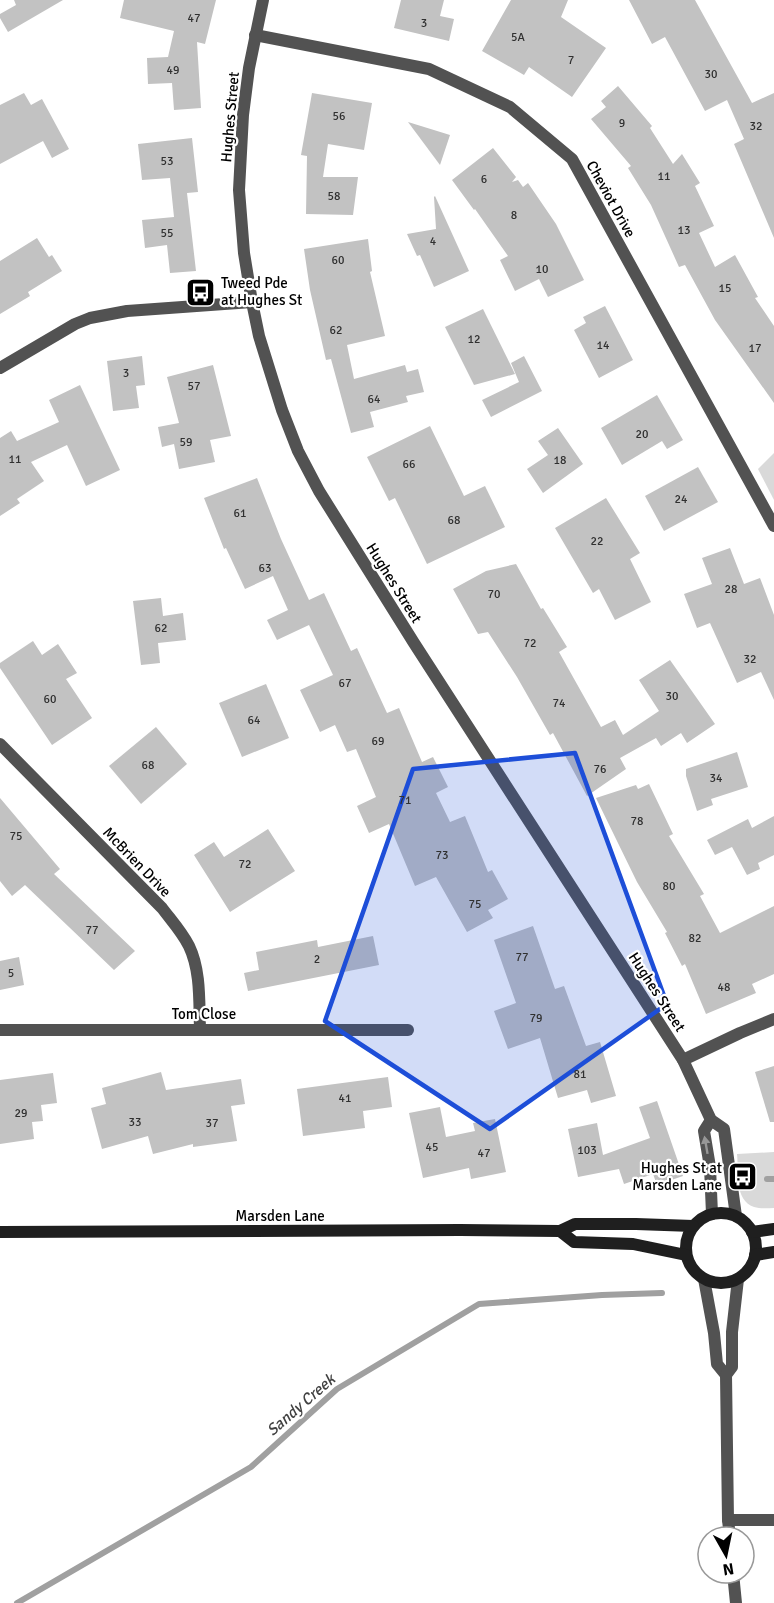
<svg xmlns="http://www.w3.org/2000/svg" width="774" height="1603" viewBox="0 0 774 1603" font-family="Signika,sans-serif">
<style>
.green{fill:#d9d9d9}
.lines{fill:none;stroke-linecap:round;stroke-linejoin:round}
.stream{stroke:#a0a0a0;stroke-width:6}
.building{fill:#c2c2c2}
.minor{stroke:#525252;stroke-width:12}
.tertiary{stroke:#525252;stroke-width:12}
.secondary{stroke:#1f1f1f;stroke-width:12}
.oneway{fill:#979797}
.marked{fill:#1d4ed8;fill-opacity:0.2;stroke:#1d4ed8;stroke-width:4.5;stroke-linejoin:round}
.labels{text-anchor:middle;dominant-baseline:central;stroke-width:4.5;stroke-linejoin:round;paint-order:stroke}
.number-label{font-size:12px;fill:#303030}
.street-label{font-size:15px;fill:#000;stroke:#fff}
.poi-label{font-size:15px;fill:#000;stroke:#fff;text-anchor:start}
.water-label{font-size:16px;font-style:italic;fill:#414141;stroke:#fff}
</style>
<rect width="100%" height="100%" fill="#fff"/>
<g class="green">
<path d="M774 453V500L758 469Z"/>
<path d="M774 1152V1208C768 1208 760 1209 754 1207 734 1200 739 1172 737 1154Z"/>
</g>
<g class="lines">
<g class="stream">
<path d="M767 1179H774"/>
<path d="M17 1603 251 1467 337 1389 479 1304 602 1295 662 1293"/>
</g>
</g>
<g class="building">
<path d="M14 0H63L8 32 0 18V14L16 5Z"/>
<path d="M124 0H216L205 44 197 42 201 108 174 110 172 83 148 84 147 58 168 57 174 31 120 18Z"/>
<path d="M401 0H444L440 16 454 19 449 41 394 28Z"/>
<path d="M511 0H568L561 17 606 48 572 97 529 67 524 75 482 51Z"/>
<path d="M629 0H695L752 103 774 93V238L734 144 744 139 727 100 705 111 665 37 652 44Z"/>
<path d="M618 86 652 126 650 128 673 164 682 154 700 183 695 186 714 226 699 233 715 267 735 255 758 297 755 298 774 326V403L715 320 685 265 679 267 651 205 628 168 631 166 591 119 606 107 601 101Z"/>
<path d="M24 93 31 105 42 99 69 149 52 158 43 141 0 164V105Z"/>
<path d="M312 93 372 103 364 150 328 144 323 177H358L353 215 306 214 307 156 301 155Z"/>
<path d="M408 122 450 135 440 165Z"/>
<path d="M192 138 198 192 187 193 196 271 170 273 167 245 145 248 142 220 174 217 170 178 142 180 138 144Z"/>
<path d="M493 148 516 177 512 182 518 180 523 187 528 183 556 224 584 280 548 297 539 279 515 291 500 260 508 256 475 209 474 210 452 180Z"/>
<path d="M435 196 469 271 434 287 420 255 417 256 407 234 436 229 434 197Z"/>
<path d="M37 238 49 257 52 255 62 271 28 292 30 296 0 314V261Z"/>
<path d="M368 239 372 271 370 272 385 336 347 345 354 379 405 365 407 372 418 369 424 392 406 396 408 402 370 412 374 427 351 433 331 359 326 360 310 290 304 249Z"/>
<path d="M605 306 633 360 599 378 574 330 586 323 583 317Z"/>
<path d="M483 309 515 374 474 385 445 327Z"/>
<path d="M142 356 145 385 136 386 139 408 113 411 107 361Z"/>
<path d="M524 356 542 391 491 417 482 400 519 382 511 363Z"/>
<path d="M213 365 231 436 210 440 215 462 179 469 174 444 162 447 158 427 179 423 167 377Z"/>
<path d="M80 385 120 470 86 486 67 445 31 462 44 481 17 499 20 503 0 516V438L11 431 17 441 59 422 49 400Z"/>
<path d="M657 395 683 440 667 449 662 441 622 465 601 428Z"/>
<path d="M430 426 464 496 485 486 505 527 427 564 395 498 389 501 367 457Z"/>
<path d="M558 428 583 464 543 493 527 469 548 455 538 441Z"/>
<path d="M698 467 718 502 664 531 645 496Z"/>
<path d="M257 478 281 539 309 600 324 593 351 651 357 648 387 713 399 708 422 762 433 757 448 787 436 793 450 822 465 816 488 872 492 870 508 899 488 910 493 918 467 932 436 877 415 886 389 824 369 833 357 806 376 797 356 749 347 752 335 725 320 732 300 690 333 675 309 625 277 640 267 620 288 610 273 576 245 589 226 548 224 549 204 498Z"/>
<path d="M606 498 640 553 630 559 651 602 615 620 599 589 593 593 555 528Z"/>
<path d="M730 548 744 584 760 578 774 615V700L761 672 737 683 710 623 697 628 684 594 712 584 702 558Z"/>
<path d="M516 564 541 609 543 608 567 647 559 652 601 727 615 720 623 735 659 711 639 680 670 660 715 724 687 743 681 733 661 746 656 738 620 758 626 769 587 796 553 733 550 735 517 677 488 632 478 634 453 589 486 571Z"/>
<path d="M161 598 163 616 183 613 186 640 158 643 160 663 141 665 133 601Z"/>
<path d="M33 641 42 655 58 644 77 673 66 679 92 718 52 745 0 668V663Z"/>
<path d="M266 684 289 738 242 757 219 703Z"/>
<path d="M156 727 187 764 141 804 109 766Z"/>
<path d="M737 752 748 787 711 799 713 805 697 811 686 776V769Z"/>
<path d="M649 784 673 834 669 836 704 894 700 896 720 933 774 906V974L752 984 756 993 706 1014 685 964 682 966 665 933 667 932 637 882 596 798 636 785 638 789Z"/>
<path d="M0 798 60 869 54 874 135 951 114 970 25 885 12 896 0 881Z"/>
<path d="M774 816V855L758 863 760 869 747 875 732 847 715 855 707 840 748 819 752 828Z"/>
<path d="M268 829 295 871 230 912 194 855 214 842 224 857Z"/>
<path d="M533 926 555 989 564 986 586 1046 600 1042 616 1096 591 1103 587 1090 558 1098 540 1038 508 1049 494 1011 516 1003 494 940Z"/>
<path d="M373 936 379 965 248 991 244 973 259 970 256 952 317 940 318 947Z"/>
<path d="M19 957 24 985 0 990V961Z"/>
<path d="M774 1066V1122H770L755 1072Z"/>
<path d="M161 1072 166 1090 241 1079 245 1104 231 1106 237 1141 193 1147V1144L153 1154 148 1136 102 1149 91 1108 106 1104 102 1088Z"/>
<path d="M53 1073 57 1103 41 1105 43 1121 32 1122 34 1139 0 1144V1080Z"/>
<path d="M388 1077 392 1107 363 1111 365 1128 303 1136 297 1089Z"/>
<path d="M657 1101 683 1176 657 1185 653 1174 624 1184 619 1169 578 1177 568 1129 597 1123 603 1155 650 1138 639 1107Z"/>
<path d="M440 1107 446 1137 475 1131 473 1123 495 1119 506 1172 471 1179 469 1168 423 1178 409 1113Z"/>
</g>
<g class="lines">
<g class="minor">
<path d="M255 35 429 69 510 107 572 159 774 526"/>
<path d="M0 368 75 324 90 318 127 311 252 302"/>
<path d="M0 744 162 908C171 920 182 932 189 946 201 971 199 1002 200 1029"/>
<path d="M0 1030H408"/>
<path d="M683 1060 740 1033 774 1019"/>
<path d="M728 1520H774"/>
</g>
<g class="tertiary">
<path d="M263 0 249 68 243 115 239 190 244 253 252 302 259 336 282 410 298 451 319 491 414 643 683 1060 711 1120 724 1129 736 1216"/>
<path d="M711 1120 704 1131 710 1167 712 1214"/>
<path d="M704 1279 714 1333 717 1364 726 1375"/>
<path d="M730 1537 728 1520 726 1375 732 1367V1332L738 1279"/>
<path d="M733 1573 736 1603"/>
</g>
<g class="secondary">
<circle cx="721" cy="1248" r="35"/>
<path d="M560 1231 574 1242 633 1244 686 1255"/>
<path d="M0 1232 460 1230 560 1231 575 1224H636L693 1226"/>
<path d="M752 1232 774 1229"/>
<path d="M755 1255 774 1252"/>
</g>
</g>
<defs><path id="oneway-solid" d="M-6-.8H1V-3.2L6.5 0L1 3.2V.8H-6Z" transform="scale(1.5)"/></defs>
<use class="oneway" href="#oneway-solid" transform="translate(706 1145) rotate(-100)"/>
<path class="marked" d="M575 753 667 1004 490 1129 325 1021 413 769Z"/>
<defs>
<symbol id="bus-square" viewBox="-11 -11 22 22"><rect x="-9" y="-9" width="18" height="18" rx="4" fill="#000" stroke="#fff"/><path d="M-5-6H5V4H4V6H2V4H-2V6H-4V4H-5ZM-3.5-4V0h7V-4ZM-3.5 1.2v1.5H-2V1.2ZM2 1.2v1.5H3.5V1.2Z" fill="#fff"/></symbol>
</defs>
<g fill-rule="evenodd">
<use href="#bus-square" x="184" y="276" width="33" height="33"/>
<use href="#bus-square" x="726" y="1160" width="33" height="33"/>
</g>
<g class="labels">
<g class="number-label">
<text x="194" y="18">47</text>
<text x="424" y="23">3</text>
<text x="518" y="37">5A</text>
<text x="571" y="60">7</text>
<text x="173" y="70">49</text>
<text x="711" y="74">30</text>
<text x="339" y="116">56</text>
<text x="622" y="123">9</text>
<text x="756" y="126">32</text>
<text x="167" y="161">53</text>
<text x="664" y="176">11</text>
<text x="484" y="179">6</text>
<text x="334" y="196">58</text>
<text x="514" y="215">8</text>
<text x="684" y="230">13</text>
<text x="167" y="233">55</text>
<text x="433" y="241">4</text>
<text x="338" y="260">60</text>
<text x="542" y="269">10</text>
<text x="725" y="288">15</text>
<text x="336" y="330">62</text>
<text x="474" y="339">12</text>
<text x="603" y="345">14</text>
<text x="755" y="348">17</text>
<text x="126" y="373">3</text>
<text x="194" y="386">57</text>
<text x="374" y="399">64</text>
<text x="642" y="434">20</text>
<text x="186" y="442">59</text>
<text x="15" y="459">11</text>
<text x="560" y="460">18</text>
<text x="409" y="464">66</text>
<text x="681" y="499">24</text>
<text x="240" y="513">61</text>
<text x="454" y="520">68</text>
<text x="597" y="541">22</text>
<text x="265" y="568">63</text>
<text x="731" y="589">28</text>
<text x="494" y="594">70</text>
<text x="161" y="628">62</text>
<text x="530" y="643">72</text>
<text x="750" y="659">32</text>
<text x="345" y="683">67</text>
<text x="672" y="696">30</text>
<text x="50" y="699">60</text>
<text x="559" y="703">74</text>
<text x="254" y="720">64</text>
<text x="378" y="741">69</text>
<text x="148" y="765">68</text>
<text x="600" y="769">76</text>
<text x="716" y="778">34</text>
<text x="405" y="800">71</text>
<text x="637" y="821">78</text>
<text x="16" y="836">75</text>
<text x="442" y="855">73</text>
<text x="245" y="864">72</text>
<text x="669" y="886">80</text>
<text x="475" y="904">75</text>
<text x="92" y="930">77</text>
<text x="695" y="938">82</text>
<text x="522" y="957">77</text>
<text x="317" y="959">2</text>
<text x="11" y="973">5</text>
<text x="724" y="987">48</text>
<text x="536" y="1018">79</text>
<text x="580" y="1074">81</text>
<text x="345" y="1098">41</text>
<text x="21" y="1113">29</text>
<text x="135" y="1122">33</text>
<text x="212" y="1123">37</text>
<text x="432" y="1147">45</text>
<text x="587" y="1150">103</text>
<text x="484" y="1153">47</text>
</g>
<g class="street-label">
<text transform="translate(230 117) rotate(-85)">Hughes Street</text>
<text transform="translate(611 199) rotate(61)">Cheviot Drive</text>
<text transform="translate(394 583) rotate(58)">Hughes Street</text>
<text transform="translate(137 862) rotate(46)">McBrien Drive</text>
<text transform="translate(657 992) rotate(57)">Hughes Street</text>
<text x="204" y="1014">Tom Close</text>
<text x="280" y="1216">Marsden Lane</text>
</g>
<g class="poi-label">
<text x="221" y="283">Tweed Pde<tspan x="221" dy="17">at Hughes St</tspan></text>
<text x="722" y="1168" text-anchor="end">Hughes St at<tspan x="722" dy="17">Marsden Lane</tspan></text>
</g>
<g class="water-label">
<text transform="translate(301 1405) rotate(-41)">Sandy Creek</text>
</g>
</g>
<g transform="translate(726 1555) rotate(171)"><circle r="28" fill="#ffffff" stroke="#999999" stroke-width="1.5"/>
<path d="M0-4.5L10 22L0 15L-10 22Z" fill="#000000"/>
<text y="-9" font-size="16" font-weight="bold" text-anchor="middle" fill="#000000">N</text>
</g>
</svg>
